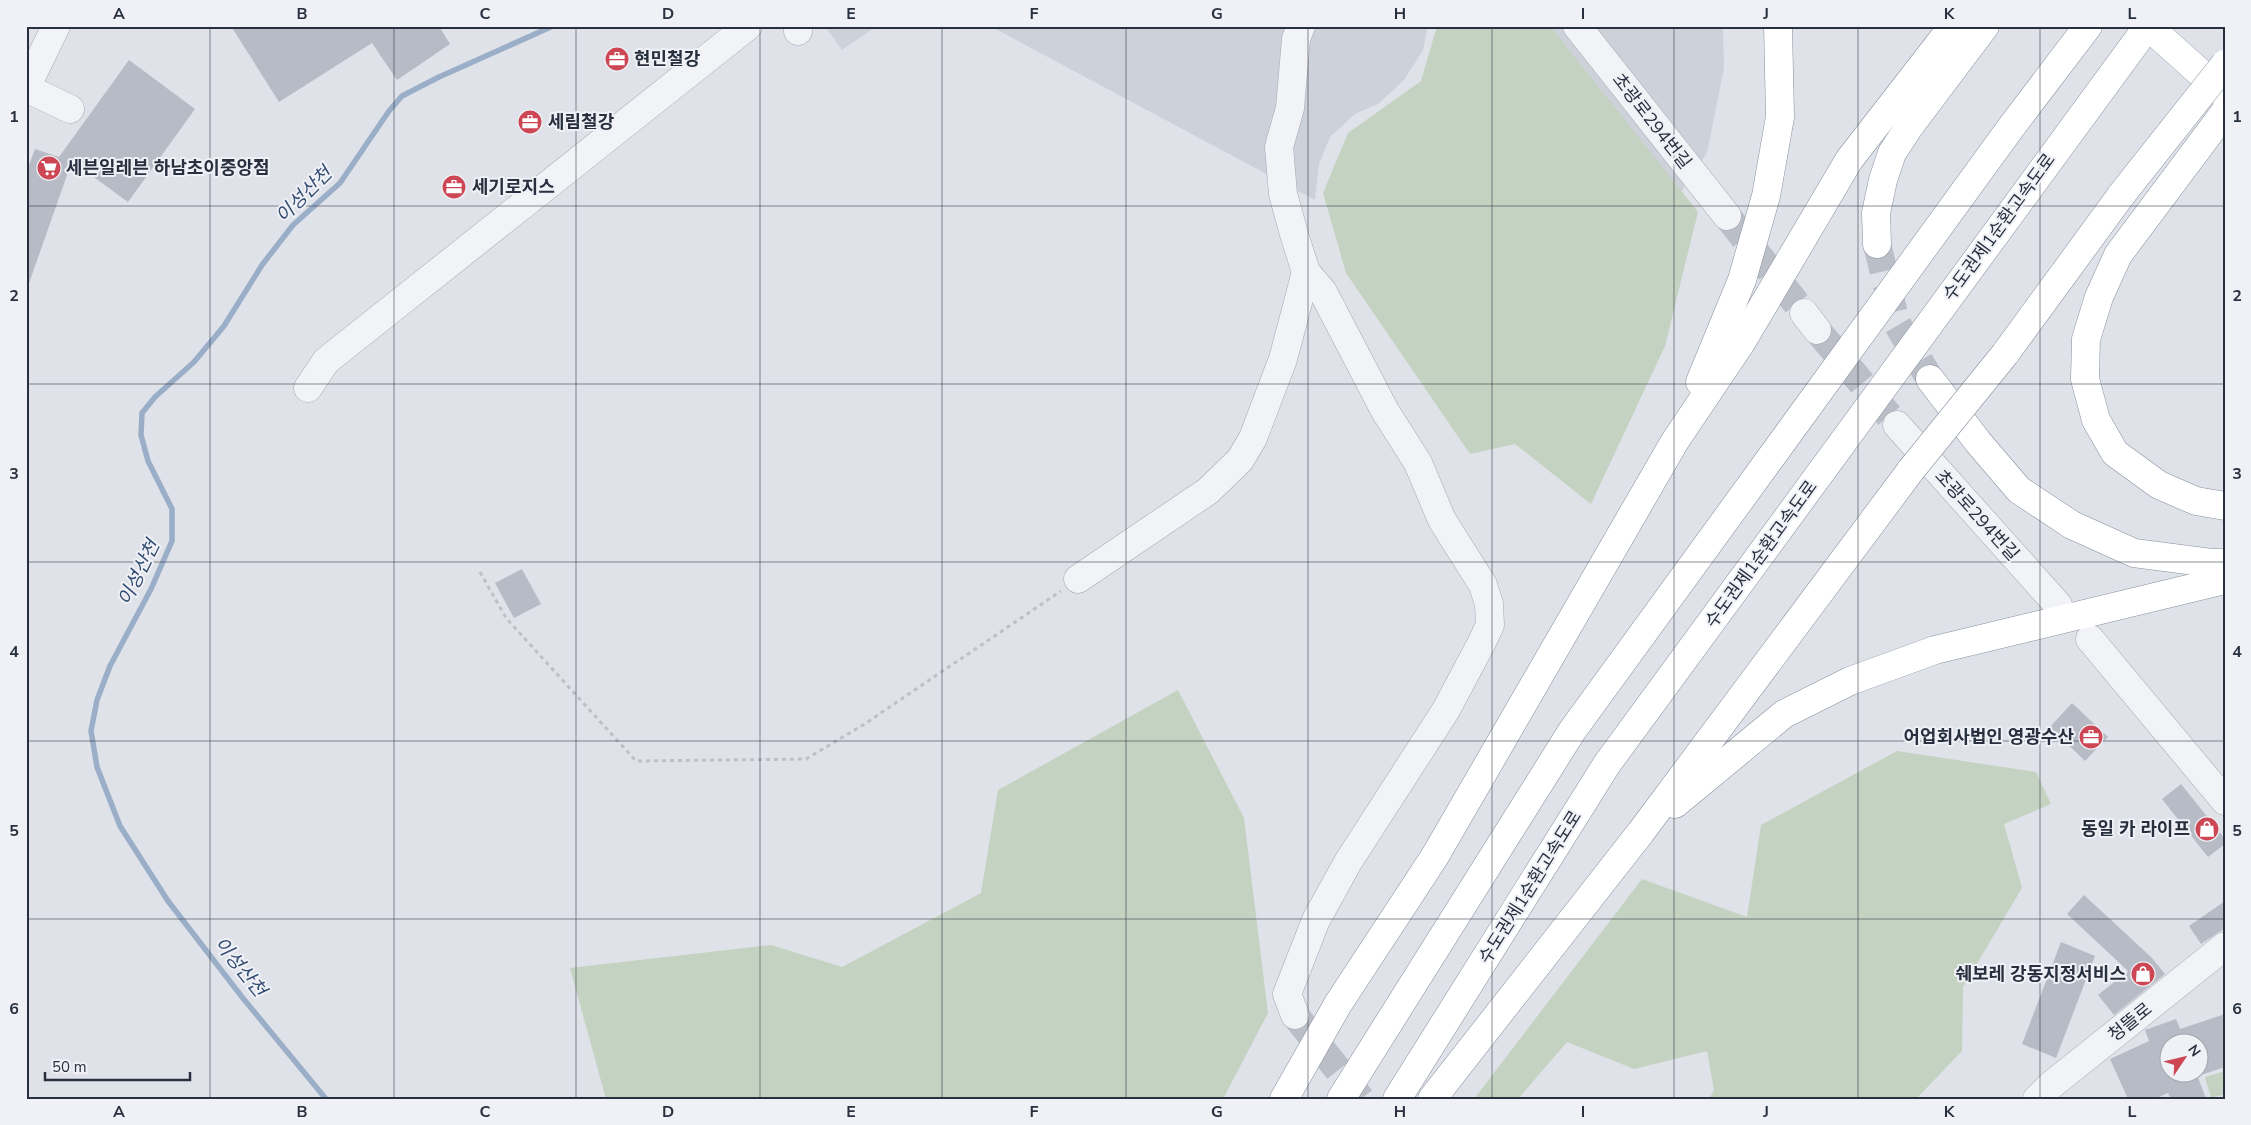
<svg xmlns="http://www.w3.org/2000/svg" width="2251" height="1125" viewBox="0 0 2251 1125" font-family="'Nunito Sans','Noto Sans KR',sans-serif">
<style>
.built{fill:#cdd1da}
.green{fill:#c4d2c1}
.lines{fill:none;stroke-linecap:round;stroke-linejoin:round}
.stream{stroke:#9baec8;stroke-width:5.5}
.building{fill:#b7bbc5}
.minor-tunnel{stroke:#babec6;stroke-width:28;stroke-dasharray:28 14;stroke-linecap:butt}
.highway-tunnel{stroke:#babec6;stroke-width:28;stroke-dasharray:28 14;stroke-linecap:butt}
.minor-casing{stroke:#a4a9b2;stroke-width:29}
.major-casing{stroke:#9fa6b4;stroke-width:29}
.highway-casing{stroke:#878f9f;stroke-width:29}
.path{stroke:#bdc0c7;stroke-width:3;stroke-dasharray:4 4;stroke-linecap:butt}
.minor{stroke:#f2f3f7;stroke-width:28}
.major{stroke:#fff;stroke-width:28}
.highway{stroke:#fff;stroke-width:28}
.highway-bridge-casing{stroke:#878f9f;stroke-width:29;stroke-linecap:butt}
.highway-bridge{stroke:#fff;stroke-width:28}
.grid{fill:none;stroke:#28303f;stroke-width:1;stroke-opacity:0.55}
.labels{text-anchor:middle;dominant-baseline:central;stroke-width:4;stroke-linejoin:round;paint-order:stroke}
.poi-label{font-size:18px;font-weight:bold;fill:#28303f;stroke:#eff1f6;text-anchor:start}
.street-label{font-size:18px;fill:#28303f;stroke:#eff1f6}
.water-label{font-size:19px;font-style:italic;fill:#334c72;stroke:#eff1f6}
.neatline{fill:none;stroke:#28303f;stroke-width:2}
.grid-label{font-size:16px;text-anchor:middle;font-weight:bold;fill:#28303f}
</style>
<rect width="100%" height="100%" fill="#dfe2e8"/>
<g class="built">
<path d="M825 26H877L842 50Z"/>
<path d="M990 26H1428L1423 50 1404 80 1378 104 1355 114 1330 137 1319 164 1315 200Z"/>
<path d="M1522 26H1723L1724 68 1707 153 1665 216Z"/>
</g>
<g class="green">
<path d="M1437 26H1550L1698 212 1665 346 1591 504 1515 444 1470 454 1346 273 1323 193 1348 133 1421 81Z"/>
<path d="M1178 690 1244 818 1268 1013 1223 1099H606L570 968 771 945 842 967 981 893 998 790Z"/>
<path d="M1897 751 2036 772 2051 804 2004 824 2022 888 1963 987 1962 1051 1916 1099H1709L1714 1090 1707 1051 1634 1069 1567 1042 1518 1099H1474L1642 879 1747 917 1761 825Z"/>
<path d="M2225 1071V1094L2211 1098 2205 1077Z"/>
</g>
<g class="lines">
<path class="stream" d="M326 1099 242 997 168 901 120 826 97 767 91 731 97 700 110 666 151 589 172 541V509L148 461 141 435 142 413 155 397 194 362 224 326 262 265 293 225 340 183 389 111 402 96 439 77 553 26"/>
</g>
<g class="building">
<path d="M231 26H439L450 44 397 80 372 43 279 102Z"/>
<path d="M129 60 195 109 128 202 72 161 28 286 26 285V173L35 149 59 157Z"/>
<path d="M522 569 541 604 514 618 495 583Z"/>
<path d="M2072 703 2108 737 2085 761 2050 727Z"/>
<path d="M2181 784 2225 839V844L2208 857 2162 799Z"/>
<path d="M2084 895 2152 958 2165 974 2114 1015 2098 995 2128 971 2067 914Z"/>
<path d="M2225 901V928L2201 944 2189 926Z"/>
<path d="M2061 942 2095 956 2056 1058 2022 1044Z"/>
<path d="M2225 1014V1067L2198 1076V1042H2168V1072H2196L2206 1099H2171L2168 1093 2155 1099H2128L2110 1059 2149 1041 2145 1030 2176 1019 2180 1029Z"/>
</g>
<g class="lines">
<g class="minor-tunnel">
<path d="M1727 216 1804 313"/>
<path d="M1817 330 1897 425"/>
<path d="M1295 1015 1361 1099"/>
</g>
<path class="highway-tunnel" d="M1877 244 1896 322 1930 379"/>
<defs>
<g id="minor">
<path d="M56 26 26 88 70 109"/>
<path d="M1577 26 1727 216"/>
<path d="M798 31V26"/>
<path d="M1804 313 1817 330"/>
<path d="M308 388 326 361 748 26"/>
<path d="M1897 425 2058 605"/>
<path d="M1078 579 1208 491 1240 460 1253 438 1283 359 1306 272"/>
<path d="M2090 639 2225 801"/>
<path d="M1295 1015 1287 994 1316 920 1348 862 1446 710 1482 642 1490 625 1489 604 1483 585 1442 520 1418 463 1385 411 1323 292 1306 272 1294 234 1283 194 1279 147 1290 108 1296 39 1301 26"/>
<path d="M2037 1099 2050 1086 2225 946"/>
</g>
<path id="major" d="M2148 26 2225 95"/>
<g id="highway">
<path d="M2225 112 2118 255 2099 297 2086 339 2085 379 2096 420 2115 453 2159 485 2196 501 2225 506"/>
<path d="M1877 244 1876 213 1883 180 1892 153 1909 127 1985 26"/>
<path d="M2005 354 2122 194"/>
<path d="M1930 379 1978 442 2019 490 2072 525 2134 553 2211 563H2225"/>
<path d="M1700 382 1742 280 1766 196 1780 117 1778 26"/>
<path d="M1675 804 1784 714 1850 681 1935 650 2225 580"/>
<path d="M1284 1099 1338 1004 1435 856 1675 441 1741 343 1849 160 1953 26"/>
<path d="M1341 1099 1572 731 2012 126 2088 26"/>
<path d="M1397 1099 1607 764 2148 26"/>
<path d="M1432 1099 1641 832 1911 470"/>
</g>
</defs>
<use href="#minor" class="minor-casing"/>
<use href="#major" class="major-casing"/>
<use href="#highway" class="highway-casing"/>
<path class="path" d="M480 572 506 618 636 761 806 759 863 725 1061 591"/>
<use href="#minor" class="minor"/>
<use href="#major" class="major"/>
<use href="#highway" class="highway"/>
<defs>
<g id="highway-bridge">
<path d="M2122 194 2225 64"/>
<path d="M1911 470 2005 354"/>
</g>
</defs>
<use href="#highway-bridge" class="highway-bridge-casing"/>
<use href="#highway-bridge" class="highway-bridge"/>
</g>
<path class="grid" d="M210 26V1099M394 26V1099M576 26V1099M760 26V1099M942 26V1099M1126 26V1099M1308 26V1099M1492 26V1099M1674 26V1099M1858 26V1099M2040 26V1099M26 206H2225M26 384H2225M26 562H2225M26 741H2225M26 919H2225"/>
<defs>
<symbol id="office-disc" viewBox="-11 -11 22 22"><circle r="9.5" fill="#cc4654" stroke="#eff1f6"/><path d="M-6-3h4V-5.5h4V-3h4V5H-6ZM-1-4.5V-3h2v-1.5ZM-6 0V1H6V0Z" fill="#fff"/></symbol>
<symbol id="supermarket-disc" viewBox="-11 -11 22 22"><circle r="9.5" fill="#cc4654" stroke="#eff1f6"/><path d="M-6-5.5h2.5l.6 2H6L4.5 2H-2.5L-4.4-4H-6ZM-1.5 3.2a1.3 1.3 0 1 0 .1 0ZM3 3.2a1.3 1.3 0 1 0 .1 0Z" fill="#fff"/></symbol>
<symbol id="shop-disc" viewBox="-11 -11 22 22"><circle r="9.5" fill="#cc4654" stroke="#eff1f6"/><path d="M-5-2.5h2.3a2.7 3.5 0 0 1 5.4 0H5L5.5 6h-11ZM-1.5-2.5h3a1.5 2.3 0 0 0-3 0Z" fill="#fff"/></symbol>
</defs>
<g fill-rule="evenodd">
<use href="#office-disc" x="603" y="45" width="28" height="28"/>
<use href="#office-disc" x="516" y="108" width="28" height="28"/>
<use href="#supermarket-disc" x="35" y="154" width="28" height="28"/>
<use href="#office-disc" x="440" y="173" width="28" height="28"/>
<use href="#office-disc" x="2077" y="723" width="28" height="28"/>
<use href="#shop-disc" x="2193" y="815" width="28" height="28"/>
<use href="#shop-disc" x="2129" y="960" width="28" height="28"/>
</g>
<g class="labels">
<g class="poi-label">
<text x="634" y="59">현민철강</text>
<text x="548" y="122">세림철강</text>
<text x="66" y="168">세븐일레븐 하남초이중앙점</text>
<text x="472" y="187">세기로지스</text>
<text x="2074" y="737" text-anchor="end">어업회사법인 영광수산</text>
<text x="2190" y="829" text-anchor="end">동일 카 라이프</text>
<text x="2126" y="974" text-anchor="end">쉐보레 강동지정서비스</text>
</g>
<g class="street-label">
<text transform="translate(1652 121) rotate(52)">초광로294번길</text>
<text transform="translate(1999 227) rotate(-54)">수도권제1순환고속도로</text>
<text transform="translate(1977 515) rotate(48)">초광로294번길</text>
<text transform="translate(1761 554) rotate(-54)">수도권제1순환고속도로</text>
<text transform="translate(1530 887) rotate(-58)">수도권제1순환고속도로</text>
<text transform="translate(2130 1022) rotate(-39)">청뜰로</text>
</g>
<g class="water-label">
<text transform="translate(304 195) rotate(-45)">이성산천</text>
<text transform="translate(139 573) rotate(-64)">이성산천</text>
<text transform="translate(240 967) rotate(51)">이성산천</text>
</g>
</g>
<rect width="2251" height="1125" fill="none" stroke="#eff1f6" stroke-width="55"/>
<g transform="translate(2184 1058) rotate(55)"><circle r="24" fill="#eff1f6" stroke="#9fa4ad"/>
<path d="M0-4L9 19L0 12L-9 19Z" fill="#cc4654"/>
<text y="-8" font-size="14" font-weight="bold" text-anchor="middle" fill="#28303f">N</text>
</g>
<path d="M45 1072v8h145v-8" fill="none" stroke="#28303f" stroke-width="2.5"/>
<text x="52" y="1072" font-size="15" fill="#28303f" stroke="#eff1f6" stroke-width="4" paint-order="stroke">50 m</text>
<rect x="28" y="28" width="2196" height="1070" class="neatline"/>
<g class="grid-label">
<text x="119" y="19">A</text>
<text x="302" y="19">B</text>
<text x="485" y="19">C</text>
<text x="668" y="19">D</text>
<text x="851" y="19">E</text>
<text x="1034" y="19">F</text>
<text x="1217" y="19">G</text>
<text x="1400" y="19">H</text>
<text x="1583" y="19">I</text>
<text x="1766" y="19">J</text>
<text x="1949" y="19">K</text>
<text x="2132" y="19">L</text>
<text x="14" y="122">1</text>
<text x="2237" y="122">1</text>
<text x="14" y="301">2</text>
<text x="2237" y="301">2</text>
<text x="14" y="479">3</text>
<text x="2237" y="479">3</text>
<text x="14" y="657">4</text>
<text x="2237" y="657">4</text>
<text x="14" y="836">5</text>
<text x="2237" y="836">5</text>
<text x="14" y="1014">6</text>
<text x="2237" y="1014">6</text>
<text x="119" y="1117">A</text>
<text x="302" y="1117">B</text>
<text x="485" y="1117">C</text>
<text x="668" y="1117">D</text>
<text x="851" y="1117">E</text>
<text x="1034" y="1117">F</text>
<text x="1217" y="1117">G</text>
<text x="1400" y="1117">H</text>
<text x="1583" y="1117">I</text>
<text x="1766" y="1117">J</text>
<text x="1949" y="1117">K</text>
<text x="2132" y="1117">L</text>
</g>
</svg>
